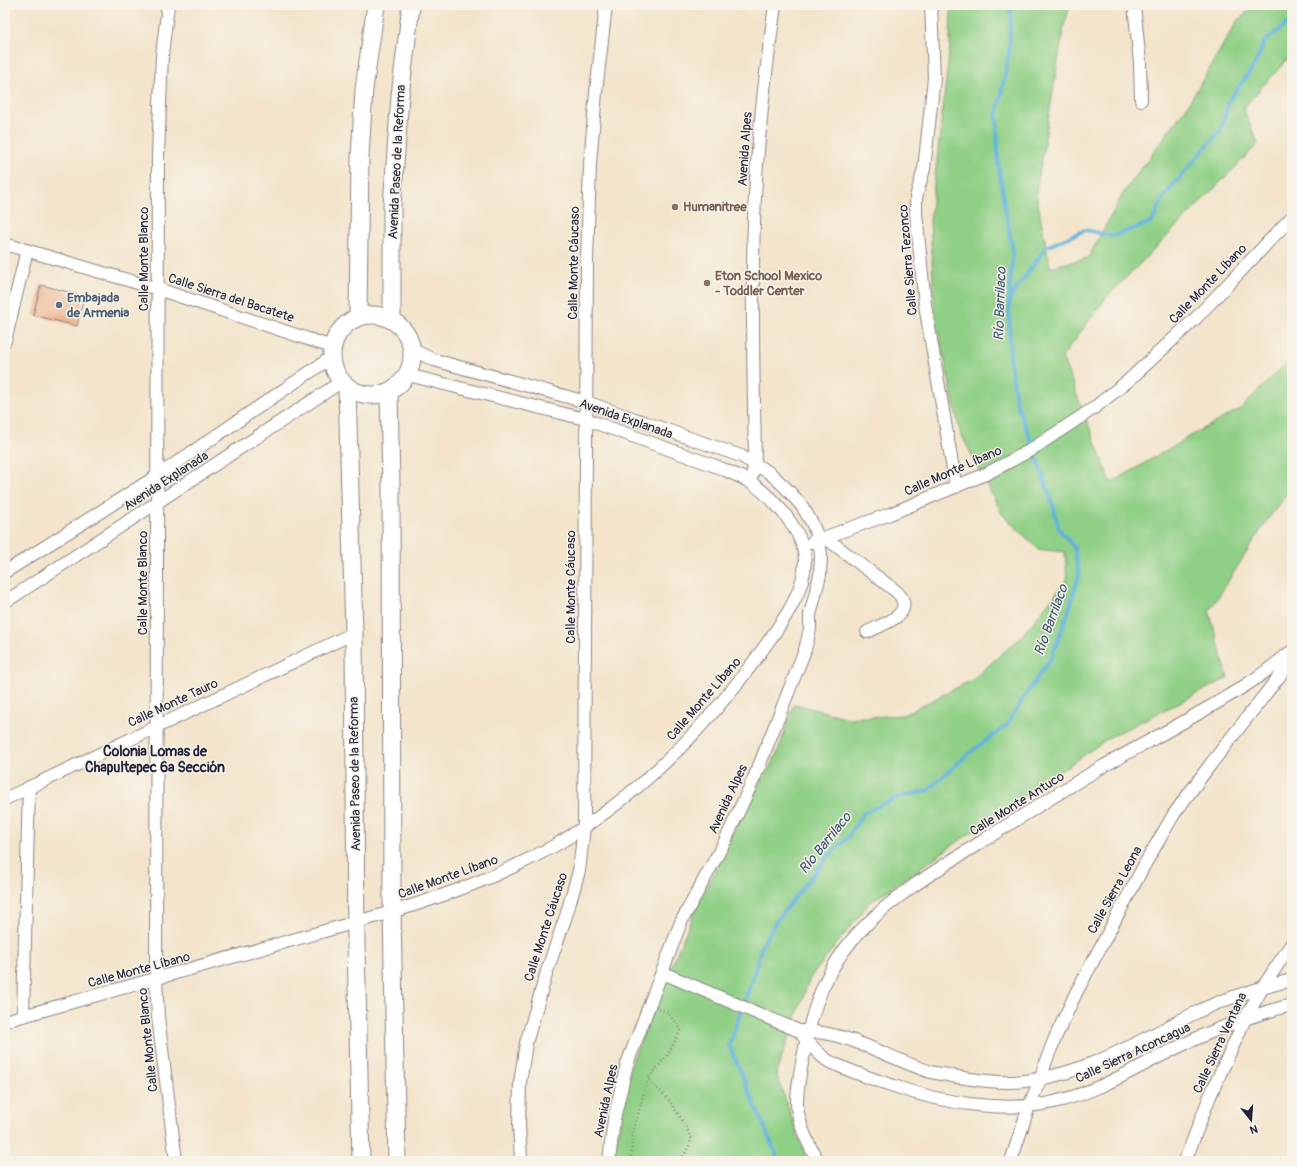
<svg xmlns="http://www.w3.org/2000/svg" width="1297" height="1166" viewBox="0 0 1297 1166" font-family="Pangolin,sans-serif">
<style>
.green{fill:#90d086;stroke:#597960}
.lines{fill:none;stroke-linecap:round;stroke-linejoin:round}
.stream{stroke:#61b2dc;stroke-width:4}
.building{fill:#eca175}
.minor-casing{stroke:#8a8383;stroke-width:14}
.secondary-casing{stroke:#8a8383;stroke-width:19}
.path{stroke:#8a8383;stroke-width:2.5;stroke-dasharray:1 3;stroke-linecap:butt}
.minor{stroke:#fff;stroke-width:12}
.secondary{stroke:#fff;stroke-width:17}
.education-dot{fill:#8d6e63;stroke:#f7f3e8;stroke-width:1.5}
.service-dot{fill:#5c6f8a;stroke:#f7f3e8;stroke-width:1.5}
.labels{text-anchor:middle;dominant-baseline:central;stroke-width:3;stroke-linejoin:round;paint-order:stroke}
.street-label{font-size:13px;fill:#22223b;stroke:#f7f3e8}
.education-label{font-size:13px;font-weight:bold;fill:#785e54;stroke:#f7f3e8;text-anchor:start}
.service-label{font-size:13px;font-weight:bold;fill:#4e5e75;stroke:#f7f3e8;text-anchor:start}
.water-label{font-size:14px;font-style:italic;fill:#385473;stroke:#f7f3e8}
.neighbourhood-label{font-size:14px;font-weight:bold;fill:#22223b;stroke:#f7f3e8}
</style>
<rect width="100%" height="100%" fill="#f7f3e8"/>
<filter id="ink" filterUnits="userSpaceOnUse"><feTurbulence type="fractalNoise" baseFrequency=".025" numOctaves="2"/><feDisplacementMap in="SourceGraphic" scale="8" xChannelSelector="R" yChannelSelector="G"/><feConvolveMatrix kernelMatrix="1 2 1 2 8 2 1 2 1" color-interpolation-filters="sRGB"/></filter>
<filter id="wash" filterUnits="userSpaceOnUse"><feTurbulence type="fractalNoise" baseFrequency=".012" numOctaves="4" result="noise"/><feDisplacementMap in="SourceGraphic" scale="16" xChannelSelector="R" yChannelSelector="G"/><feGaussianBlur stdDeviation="0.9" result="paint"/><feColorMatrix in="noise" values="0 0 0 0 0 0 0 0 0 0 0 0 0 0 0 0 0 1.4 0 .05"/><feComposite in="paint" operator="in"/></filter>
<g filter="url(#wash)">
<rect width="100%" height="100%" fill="#f3e4cb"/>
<path class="green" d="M951 5H1070L1064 26 1036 193 1050 267 1088 258 1124 192 1188 105 1237 21 1256 5H1292V54L1243 108 1258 144 1106 298 1062 357 1111 483 1192 435 1240 409 1292 357V487L1266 522 1209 611 1228 678 1110 737 869 903 810 978 776 1073 807 1161H613L631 1064 689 924 744 811 777 754 794 704 848 718 903 715 972 680 1020 638 1067 580 1065 552 1038 549 1002 514 960 432 935 315 930 220 950 46Z"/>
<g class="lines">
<g class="stream">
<path d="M1010 298 1046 247 1085 230 1113 236 1152 222 1164 196 1220 131 1230 99 1254 66 1265 41 1292 20"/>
<path d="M779 1161 729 1045 753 977 762 945 776 921 825 860 848 837 863 813 899 797 927 791 967 755 1007 725 1024 697 1051 658 1069 610 1079 574 1074 547 1059 529 1053 505 1029 435 1017 405 1010 361 1009 299 1013 251 1005 208 998 161 997 114 1009 53 1011 5"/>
</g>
</g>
<g id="blocks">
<path class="building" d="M41 285 84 296 77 326 33 315Z"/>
</g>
</g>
<g filter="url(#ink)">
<use href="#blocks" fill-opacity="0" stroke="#8a8383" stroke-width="1"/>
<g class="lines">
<defs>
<g id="minor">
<path d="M168 5 162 55 158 154 156 980 158 1017 176 1161"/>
<path d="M931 5 934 78 924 169 916 197V213L925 305 956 487"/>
<path d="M1134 5 1140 63 1141 100"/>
<path d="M5 244 158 289 332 347"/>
<path d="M5 341 27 250"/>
<path d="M413 350 434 360 586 402 741 456 770 473 787 489 802 506 812 523 819 540 821 555 820 575 810 615V629L805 650 755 776 725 841 681 922 627 1064 614 1119 609 1161"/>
<path d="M750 482 755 464C754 383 751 302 754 222 756 149 765 77 775 5"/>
<path d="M826 538 897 592C918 614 883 624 867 632"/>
<path d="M812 542 890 514 988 473 1029 451 1094 408 1129 380 1196 318 1292 217"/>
<path d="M5 572 157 476 332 357"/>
<path d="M5 602 341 382"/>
<path d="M5 799 354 633"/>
<path d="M663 973 799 1031C847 1030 887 1058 931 1072 938 1074 945 1074 952 1076 972 1079 992 1083 1012 1082 1080 1079 1138 1041 1197 1012 1228 997 1259 988 1292 980"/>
<path d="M23 1016 29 787"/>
<path d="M5 1021 392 912C450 894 500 876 554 846 640 796 711 723 768 642 785 618 805 590 805 560 804 531 773 497 750 482 740 476 729 472 718 467L585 419 408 375"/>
<path d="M803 1036C809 1043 816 1051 824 1058 827 1061 833 1063 837 1065 855 1073 875 1080 894 1086 941 1103 1005 1113 1054 1102 1098 1092 1136 1068 1176 1048 1215 1029 1250 1015 1292 1005"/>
<path d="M521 1161 519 1125 520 1083 526 1043 548 968 566 916 579 871 584 827 587 260 590 164 596 92 606 5"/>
<path d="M818 1161C808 1144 798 1124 797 1104 797 1088 800 1073 803 1058 812 1006 827 963 866 925 899 892 942 867 981 842 1021 817 1061 791 1102 767 1150 740 1199 715 1246 685 1262 675 1277 663 1292 651"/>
<path d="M1011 1161 1029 1106 1041 1078 1046 1061 1055 1038 1076 993 1146 862 1174 814 1210 765 1292 660"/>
<path d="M1185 1161 1210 1096 1246 1017 1263 987 1292 943"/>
</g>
<g id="secondary">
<circle cx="372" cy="355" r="40"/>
<path d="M358 317 360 157 364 89 376 5"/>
<path d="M392 319V206L400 96 411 5"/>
<path d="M347 387 354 633 356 943 361 1161"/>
<path d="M389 392 391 486 392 912 397 1161"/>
</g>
</defs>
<use href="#minor" class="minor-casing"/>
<use href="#secondary" class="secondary-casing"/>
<g class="path">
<path d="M659 1009 667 1012 681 1029 668 1054 648 1079 669 1100 684 1123 691 1138 690 1144 681 1161"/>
<path d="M631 1161 632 1134 648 1079"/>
</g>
<use href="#minor" class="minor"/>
<use href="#secondary" class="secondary"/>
</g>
</g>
<g class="education-dot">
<circle cx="675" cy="207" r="4"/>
<circle cx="707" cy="283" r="4"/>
</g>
<circle class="service-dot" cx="59" cy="305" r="4"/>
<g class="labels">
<g class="street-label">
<text transform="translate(745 149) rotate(-86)">Avenida Alpes</text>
<text transform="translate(397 162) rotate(-87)">Avenida Paseo de la Reforma</text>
<text transform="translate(144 259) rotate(-90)">Calle Monte Blanco</text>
<text transform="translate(908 260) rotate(-95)">Calle Sierra Tezonco</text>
<text transform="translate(574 263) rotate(-89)">Calle Monte Cáucaso</text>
<text transform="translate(1208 284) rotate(-46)">Calle Monte Líbano</text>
<text transform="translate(231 298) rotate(18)">Calle Sierra del Bacatete</text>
<text transform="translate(626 419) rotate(19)">Avenida Explanada</text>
<text transform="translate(953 471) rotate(-24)">Calle Monte Líbano</text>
<text transform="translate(166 481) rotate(-33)">Avenida Explanada</text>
<text transform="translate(143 583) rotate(-90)">Calle Monte Blanco</text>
<text transform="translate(571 587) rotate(-90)">Calle Monte Cáucaso</text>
<text transform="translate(704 699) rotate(-49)">Calle Monte Líbano</text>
<text transform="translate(173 703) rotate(-25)">Calle Monte Tauro</text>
<text transform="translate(355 774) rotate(-91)">Avenida Paseo de la Reforma</text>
<text transform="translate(728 799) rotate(-65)">Avenida Alpes</text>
<text transform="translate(1017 804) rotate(-32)">Calle Monte Antuco</text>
<text transform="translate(448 877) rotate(-20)">Calle Monte Líbano</text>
<text transform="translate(1115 890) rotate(-61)">Calle Sierra Leona</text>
<text transform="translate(546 927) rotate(-72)">Calle Monte Cáucaso</text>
<text transform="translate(139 970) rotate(-15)">Calle Monte Líbano</text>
<text transform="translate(148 1040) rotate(-96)">Calle Monte Blanco</text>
<text transform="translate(1220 1043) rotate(-65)">Calle Sierra Ventana</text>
<text transform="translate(1133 1053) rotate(-25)">Calle Sierra Aconcagua</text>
<text transform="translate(606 1101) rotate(-78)">Avenida Alpes</text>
</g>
<g class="education-label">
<text x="683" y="207">Humanitree</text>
<text x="715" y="276">Eton School Mexico<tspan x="715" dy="15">- Toddler Center</tspan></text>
</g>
<g class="service-label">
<text x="67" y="298">Embajada<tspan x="67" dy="15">de Armenia</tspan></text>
</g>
<g class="water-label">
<text transform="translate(1000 304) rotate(-88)">Río Barrilaco</text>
<text transform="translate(1051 620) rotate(-70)">Río Barrilaco</text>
<text transform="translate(825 843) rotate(-51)">Río Barrilaco</text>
</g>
<g class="neighbourhood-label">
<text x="155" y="751">Colonia Lomas de<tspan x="155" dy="16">Chapultepec 6ª Sección</tspan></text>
</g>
</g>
<rect width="1297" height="1166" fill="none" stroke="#f7f3e8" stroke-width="20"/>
<g transform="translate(1251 1120) rotate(163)" stroke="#f7f3e8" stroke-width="3" paint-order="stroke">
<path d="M0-3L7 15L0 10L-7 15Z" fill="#22223b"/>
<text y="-6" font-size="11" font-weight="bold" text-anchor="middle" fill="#22223b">N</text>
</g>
</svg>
